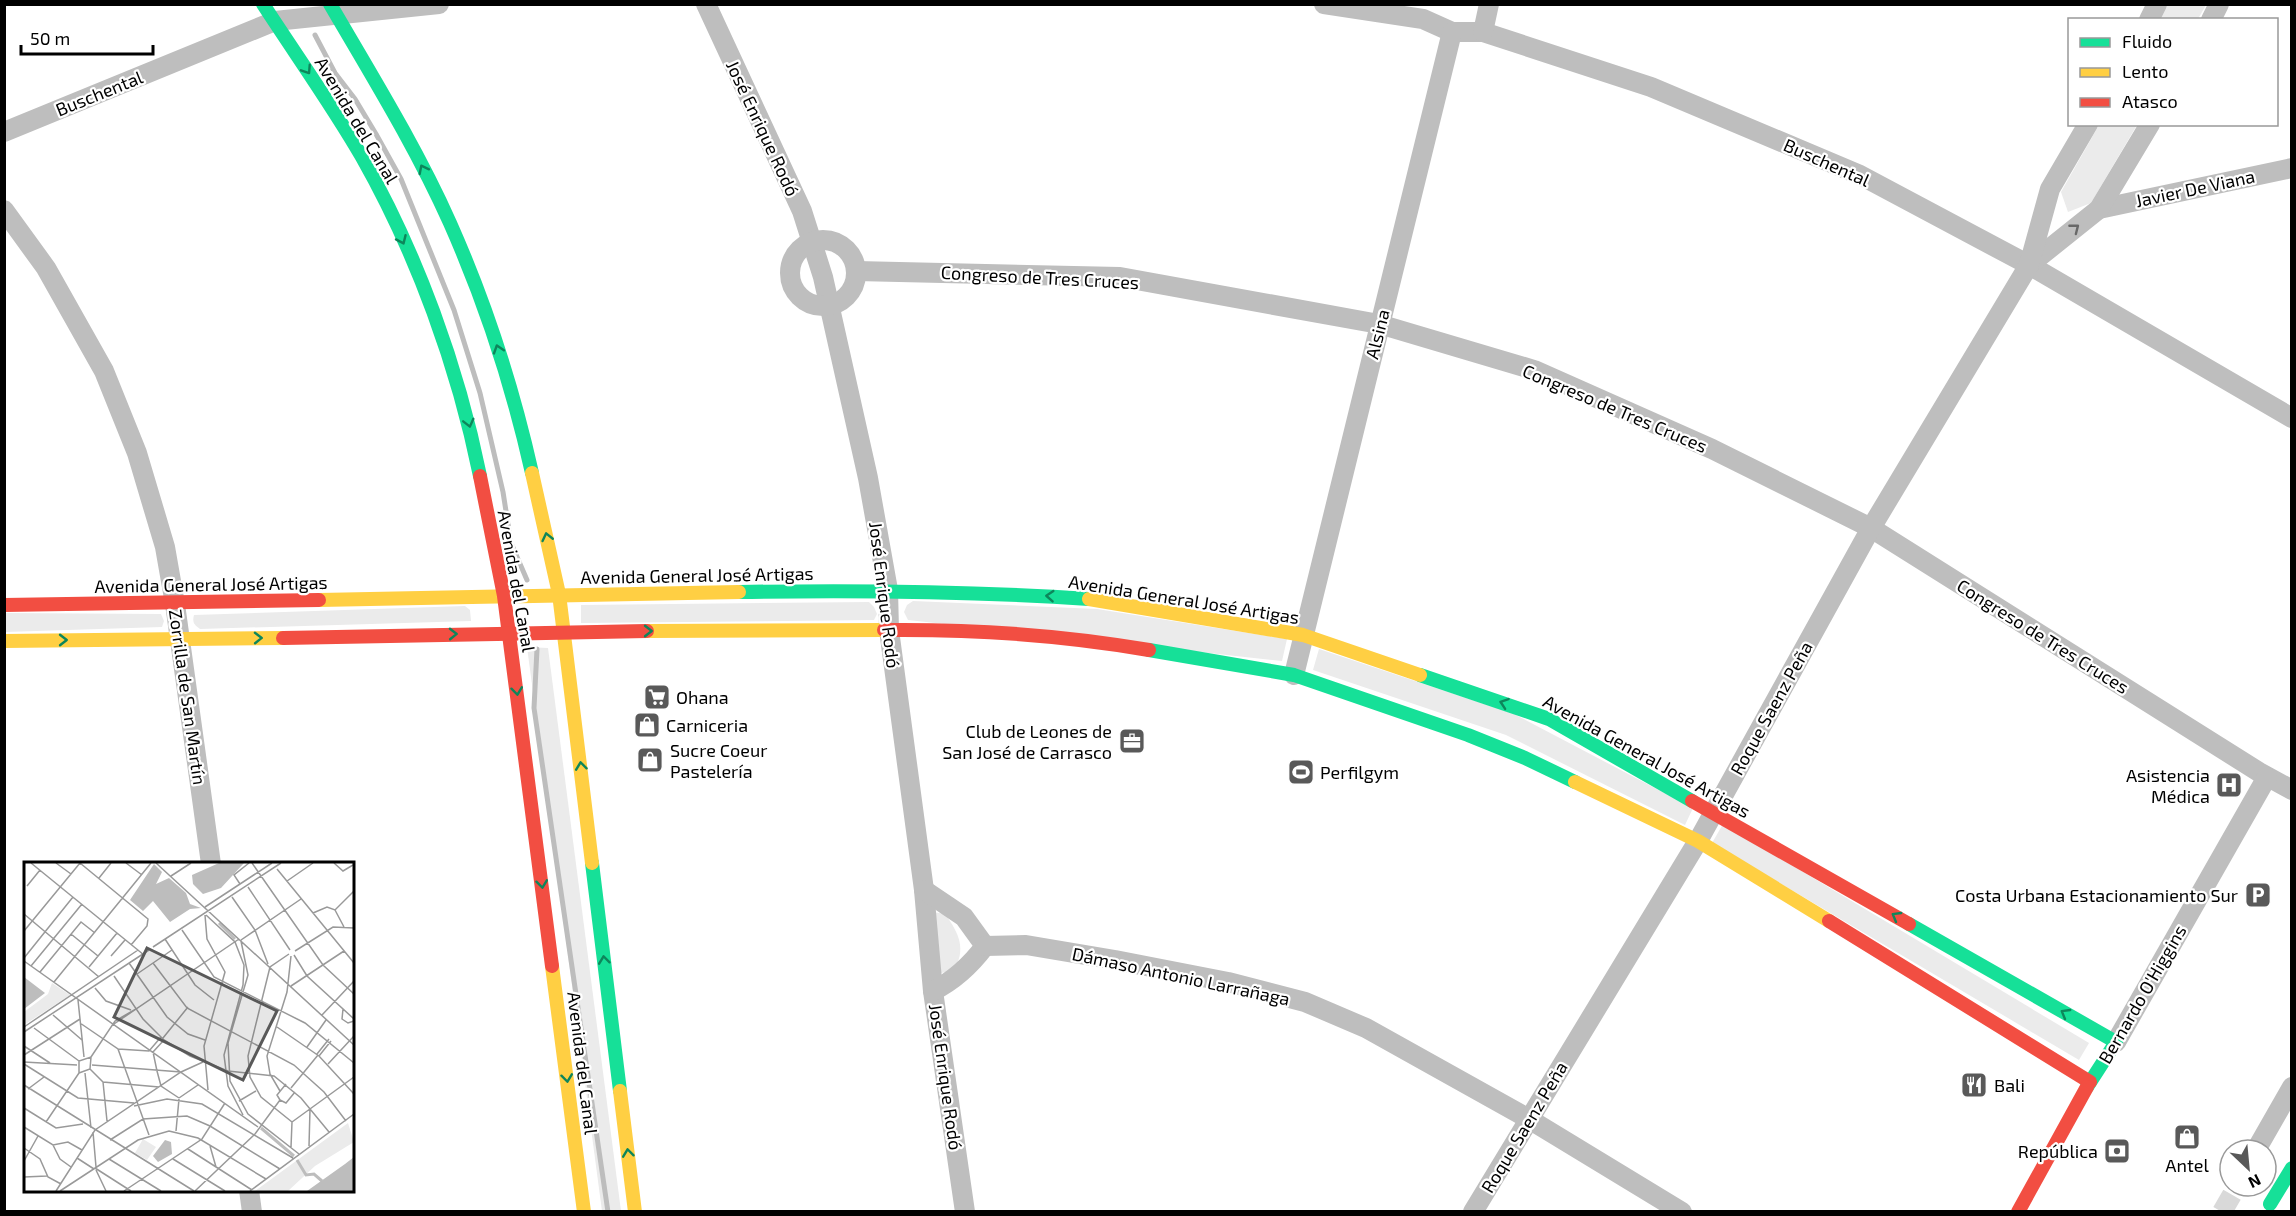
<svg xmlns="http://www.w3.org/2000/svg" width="2296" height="1216" viewBox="0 0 2296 1216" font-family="'Exo 2',sans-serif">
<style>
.green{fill:#ebebeb}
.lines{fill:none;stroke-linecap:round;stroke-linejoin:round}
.stream{stroke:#bdbdbd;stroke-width:5}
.street-tunnel{stroke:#d9d9d9;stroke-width:20;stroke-dasharray:20 10;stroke-linecap:butt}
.street{stroke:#bebebe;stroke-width:20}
.fast{stroke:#16e098;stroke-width:14}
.slow{stroke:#ffcf43;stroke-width:14}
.jam{stroke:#f24e42;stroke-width:14}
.oneway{stroke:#0d865b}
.oneway2{stroke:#686868}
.labels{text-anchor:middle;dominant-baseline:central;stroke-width:4.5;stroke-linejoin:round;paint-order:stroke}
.street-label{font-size:18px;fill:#000;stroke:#fff}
.poi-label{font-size:18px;fill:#000;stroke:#fff;text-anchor:start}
.inset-river{fill:none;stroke:#bdbdbd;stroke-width:3}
.inset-road{fill:none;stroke:#999;stroke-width:1.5}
.view{fill:#595959;fill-opacity:0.15;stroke:#595959;stroke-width:3}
.inset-edge{fill:none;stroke:#000;stroke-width:3}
</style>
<rect width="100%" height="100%" fill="#fff"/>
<g class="green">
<path d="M2166 5H2206L2198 19 2158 20Z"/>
<path d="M2099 125H2137L2091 203 2068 212 2061 192Z"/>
<path d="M913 601 1097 609 1287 639 1282 661 908 620 904 612 907 605Z"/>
<path d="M869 602 874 607 877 614 874 620 581 623V605Z"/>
<path d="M465 606 470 610 471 621 200 629C194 625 192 622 194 615Z"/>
<path d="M4 613 161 614 164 621 162 627 5 632Z"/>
<path d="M527 647 548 648 621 1211H602Z"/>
<path d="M1319 649 1514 714 1693 808 1685 825 1506 735 1313 670Z"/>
<path d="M1723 824 2089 1043 2079 1060 1712 843Z"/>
<path d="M933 912 945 914C959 933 967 950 953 971L941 973Z"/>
</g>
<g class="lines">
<g class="stream">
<path d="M315 35 335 73 355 99 376 134 401 179 454 310 480 393 503 492 511 543 527 580"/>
<path d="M537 649 534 708 608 1212"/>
</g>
<path class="street-tunnel" d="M2222 1212 2237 1186"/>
<g class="street">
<path d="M706 4 802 211 823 277 868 478 888 590 889 630 924 890 933 991 965 1212"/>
<path d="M1324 4 1423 19 1452 32H1483L1651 87 1860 175 2029 265 2292 418"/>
<path d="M2149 20 2157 4"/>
<path d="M2211 20 2219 4"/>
<path d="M1483 32 1489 4"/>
<path d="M4 132 275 21 439 4"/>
<path d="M2099 209 2292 168"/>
<path d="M4 210 46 268 104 371 137 453 165 547 175 604 211 864"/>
<circle cx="823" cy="273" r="33"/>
<path d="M2029 265 2099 209 2150 124"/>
<path d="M856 271 1120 277 1379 324 1534 370 1712 449 1871 528 2259 772 2292 790"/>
<path d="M1294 675 1452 32"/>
<path d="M924 890 964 917 985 946C970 966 955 980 933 991"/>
<path d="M985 946 1026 945 1115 960 1228 982 1305 1002 1366 1028 1529 1119 1682 1212"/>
<path d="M2116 1042 2267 777"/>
<path d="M2256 1150 2292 1087"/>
<path d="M249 1190 252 1212"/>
<path d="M1473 1212 1698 841 1871 528 2029 265 2050 189 2088 124"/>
</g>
<g class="fast">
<path d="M263 4C296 55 332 105 362 157 417 254 458 367 480 476"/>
<path d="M330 4C372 76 416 147 450 223 486 304 513 388 532 473"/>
<path d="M739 592C856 590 972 591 1089 599"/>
<path d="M1149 650 1294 675 1468 735 1525 758 1575 782"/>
<path d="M1420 675 1549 719 1692 801"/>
<path d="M592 863 620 1091"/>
<path d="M1909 924 2116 1042 2087 1087"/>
<path d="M2270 1204 2292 1168"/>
</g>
<g class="slow">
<path d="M532 473 559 594 592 863"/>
<path d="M1089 599 1303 635 1420 675"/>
<path d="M319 600 739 592"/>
<path d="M647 631 884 630"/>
<path d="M4 641 283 638"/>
<path d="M1575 782 1698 841 1829 921"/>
<path d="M552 966 584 1212"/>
<path d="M620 1091 635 1212"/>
</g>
<g class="jam">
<path d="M480 476 504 596 552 966"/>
<path d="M4 605 319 600"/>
<path d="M884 630C973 629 1062 635 1149 650"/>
<path d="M283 638 647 631"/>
<path d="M1692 801 1909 924"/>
<path d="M1829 921 2090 1082"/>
<path d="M2018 1212 2087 1087"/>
</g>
</g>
<defs><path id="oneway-chevron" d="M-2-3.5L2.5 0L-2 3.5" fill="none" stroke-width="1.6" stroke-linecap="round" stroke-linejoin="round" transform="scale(1.5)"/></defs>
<g class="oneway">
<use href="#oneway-chevron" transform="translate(307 70) rotate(57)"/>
<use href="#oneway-chevron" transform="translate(423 169) rotate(-117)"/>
<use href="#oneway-chevron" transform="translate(402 240) rotate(66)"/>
<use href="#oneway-chevron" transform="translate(498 349) rotate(-108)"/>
<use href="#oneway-chevron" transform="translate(469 423) rotate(76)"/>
<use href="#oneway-chevron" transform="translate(547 537) rotate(-103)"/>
<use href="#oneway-chevron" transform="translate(1050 596) rotate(-176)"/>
<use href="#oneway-chevron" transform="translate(648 631)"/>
<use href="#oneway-chevron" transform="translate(453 634) rotate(-1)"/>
<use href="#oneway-chevron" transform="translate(258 638) rotate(-1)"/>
<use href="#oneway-chevron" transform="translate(63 640)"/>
<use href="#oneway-chevron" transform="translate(517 691) rotate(83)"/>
<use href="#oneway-chevron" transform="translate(1504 703) rotate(-161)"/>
<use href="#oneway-chevron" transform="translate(581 766) rotate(-97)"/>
<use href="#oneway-chevron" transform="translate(542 884) rotate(83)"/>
<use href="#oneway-chevron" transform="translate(1896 916) rotate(-150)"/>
<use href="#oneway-chevron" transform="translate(604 960) rotate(-97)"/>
<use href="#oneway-chevron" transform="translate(2065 1013) rotate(-150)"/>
<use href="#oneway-chevron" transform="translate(567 1078) rotate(83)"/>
<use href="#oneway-chevron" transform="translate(628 1153) rotate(-97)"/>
</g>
<use class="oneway2" href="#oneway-chevron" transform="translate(2075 228) rotate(-38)"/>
<defs>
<symbol id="supermarket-square" viewBox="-11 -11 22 22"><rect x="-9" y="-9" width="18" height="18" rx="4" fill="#595959" stroke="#fff"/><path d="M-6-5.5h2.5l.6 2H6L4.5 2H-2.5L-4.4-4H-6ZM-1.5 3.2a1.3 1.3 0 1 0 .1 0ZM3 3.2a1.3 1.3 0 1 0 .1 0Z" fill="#fff"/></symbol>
<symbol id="shop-square" viewBox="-11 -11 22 22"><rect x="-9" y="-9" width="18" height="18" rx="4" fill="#595959" stroke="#fff"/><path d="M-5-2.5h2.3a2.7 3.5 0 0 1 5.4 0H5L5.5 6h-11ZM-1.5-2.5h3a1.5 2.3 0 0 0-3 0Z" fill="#fff"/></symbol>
<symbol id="office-square" viewBox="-11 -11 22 22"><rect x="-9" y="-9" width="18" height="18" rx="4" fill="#595959" stroke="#fff"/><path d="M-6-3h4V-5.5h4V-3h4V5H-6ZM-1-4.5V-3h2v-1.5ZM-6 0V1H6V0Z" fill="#fff"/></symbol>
<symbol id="stadium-square" viewBox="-11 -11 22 22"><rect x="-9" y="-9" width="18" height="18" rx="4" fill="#595959" stroke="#fff"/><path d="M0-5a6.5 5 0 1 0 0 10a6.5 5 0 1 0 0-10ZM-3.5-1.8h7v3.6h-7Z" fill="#fff"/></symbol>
<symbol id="hospital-square" viewBox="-11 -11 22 22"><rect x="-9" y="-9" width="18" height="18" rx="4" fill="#595959" stroke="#fff"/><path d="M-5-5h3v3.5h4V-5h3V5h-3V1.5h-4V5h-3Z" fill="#fff"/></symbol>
<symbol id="parking-square" viewBox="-11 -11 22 22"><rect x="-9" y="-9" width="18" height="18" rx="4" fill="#595959" stroke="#fff"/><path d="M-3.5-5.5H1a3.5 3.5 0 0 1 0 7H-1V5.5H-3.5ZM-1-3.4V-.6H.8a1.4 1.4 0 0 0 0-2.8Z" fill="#fff"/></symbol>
<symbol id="restaurant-square" viewBox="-11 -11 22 22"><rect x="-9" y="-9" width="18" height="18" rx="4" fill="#595959" stroke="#fff"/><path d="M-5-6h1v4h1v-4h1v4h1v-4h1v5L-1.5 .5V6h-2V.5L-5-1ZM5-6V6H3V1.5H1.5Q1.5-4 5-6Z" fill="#fff"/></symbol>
<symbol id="bank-square" viewBox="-11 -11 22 22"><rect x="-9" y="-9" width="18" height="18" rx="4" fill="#595959" stroke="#fff"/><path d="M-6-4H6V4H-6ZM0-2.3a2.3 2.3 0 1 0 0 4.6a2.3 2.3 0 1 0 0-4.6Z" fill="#fff"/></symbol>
</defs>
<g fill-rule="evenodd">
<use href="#supermarket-square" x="642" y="682" width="30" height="30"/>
<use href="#shop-square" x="632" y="710" width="30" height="30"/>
<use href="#office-square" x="1117" y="726" width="30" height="30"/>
<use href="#shop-square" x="635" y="745" width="30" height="30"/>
<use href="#stadium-square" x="1286" y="757" width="30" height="30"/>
<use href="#hospital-square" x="2214" y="770" width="30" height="30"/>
<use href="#parking-square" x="2243" y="880" width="30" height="30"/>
<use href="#restaurant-square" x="1959" y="1070" width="30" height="30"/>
<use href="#shop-square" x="2172" y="1122" width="30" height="30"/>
<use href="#bank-square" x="2102" y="1136" width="30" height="30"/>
</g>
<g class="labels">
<g class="street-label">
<text transform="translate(99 93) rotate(-22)">Buschental</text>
<text transform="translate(357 120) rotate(59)">Avenida del Canal</text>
<text transform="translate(763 128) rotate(65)">José Enrique Rodó</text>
<text transform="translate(1827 162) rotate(24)">Buschental</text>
<text transform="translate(2195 188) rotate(-12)">Javier De Viana</text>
<text transform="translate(1040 277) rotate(3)">Congreso de Tres Cruces</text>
<text transform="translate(1377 334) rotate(-76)">Alsina</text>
<text transform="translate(1615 408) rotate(23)">Congreso de Tres Cruces</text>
<text transform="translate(697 575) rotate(-1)">Avenida General José Artigas</text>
<text transform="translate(517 581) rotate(80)">Avenida del Canal</text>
<text transform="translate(211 584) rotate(-1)">Avenida General José Artigas</text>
<text transform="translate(885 595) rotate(83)">José Enrique Rodó</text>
<text transform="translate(1184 599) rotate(9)">Avenida General José Artigas</text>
<text transform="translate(2043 636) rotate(32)">Congreso de Tres Cruces</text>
<text transform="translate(188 697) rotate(82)">Zorrilla de San Martín</text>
<text transform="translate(1771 708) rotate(-61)">Roque Saenz Peña</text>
<text transform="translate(1647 756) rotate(29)">Avenida General José Artigas</text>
<text transform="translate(1181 976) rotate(12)">Dámaso Antonio Larrañaga</text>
<text transform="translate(2142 994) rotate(-60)">Bernardo O'Higgins</text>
<text transform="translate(583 1063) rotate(83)">Avenida del Canal</text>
<text transform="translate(946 1077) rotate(82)">José Enrique Rodó</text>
<text transform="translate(1524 1127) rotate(-59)">Roque Saenz Peña</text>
</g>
<g class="poi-label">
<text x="676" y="697">Ohana</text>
<text x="666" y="725">Carniceria</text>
<text x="1112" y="731" text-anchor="end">Club de Leones de<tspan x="1112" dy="21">San José de Carrasco</tspan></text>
<text x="670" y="750">Sucre Coeur<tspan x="670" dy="21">Pastelería</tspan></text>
<text x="1320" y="772">Perfilgym</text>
<text x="2210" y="775" text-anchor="end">Asistencia<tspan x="2210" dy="21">Médica</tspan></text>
<text x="2238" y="895" text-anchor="end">Costa Urbana Estacionamiento Sur</text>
<text x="1994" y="1085">Bali</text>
<text x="2098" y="1151" text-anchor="end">República</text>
<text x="2187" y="1165" text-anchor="middle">Antel</text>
</g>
</g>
<g transform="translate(24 862)">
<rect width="330" height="330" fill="#fff"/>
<path d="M28 121 46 133 0 163V150L24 132ZM324 261 330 280 291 304 264 329H231ZM119 277 132 285 123 298 111 291Z" fill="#ebebeb"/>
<path d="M195 1H220L197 26 179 32 169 22 168 13ZM130 2 138 10 132 22 145 16 162 31 166 42 177 46 166 47 146 60 129 39 119 49 106 38ZM0 115 21 131 0 147ZM141 278 147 280 148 292 134 300 129 294ZM330 295V329H283L321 302Z" fill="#bdbdbd"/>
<path class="inset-river" d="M195 61 211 77M237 266 270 294M273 298 282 313 290 312 298 319"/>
<path class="inset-road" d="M7 1 120 93M32 1 47 12M56 1 124 57 123 64 107 83M102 1 118 13M132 1 330 183M228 1 299 103 330 132M310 1 319 9 329 3M253 7 330 101M147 14 167 1M75 16 87 1M263 19 289 1M216 22 210 13 225 1M3 24 16 8M224 25 266 88M208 35 231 68 244 102M181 45 248 1M311 48 320 65M289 51 303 45 311 48 330 29M0 52 75 115M181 53 183 77 201 110 180 184 184 228M182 53 211 80 220 103 219 123 200 193 204 224 219 253M158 68 190 115 281 161 330 201M0 69 56 1M47 72 74 94M141 77 171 123 190 138M217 78 277 37M217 79 224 113 204 181 206 219 224 252 275 292M129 85 257 1M271 89 309 65 330 66M265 92 246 105 224 194 226 215 237 235 268 260M270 93 283 114 330 157M87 94 101 78M0 96 49 35M0 99 234 265M105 101 143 155 164 172 181 178M129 101 163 146 270 203 300 230 322 259M7 104 58 42M65 105 93 71M16 110 57 60 71 71M113 112 148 88M90 114 119 157 140 178 166 194 204 209 250 214 277 236 305 270M30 120 127 1M267 124 320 89M71 126 82 139 107 148M54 138 60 195M319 147 318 157 324 161 330 159M29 153 58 178M298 153 330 119M56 161 94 187 125 273M90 162 215 77M0 165 114 88M253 165 295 194 330 232M10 166 55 199M0 170 125 88M139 176 164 145M140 178 129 190 133 209 137 224 155 236M0 184 26 201M283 185 302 158M94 187 125 189 137 175M293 192 305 177M0 193 56 157M295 194 307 179M67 195 91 159 112 147M0 200 53 203M0 202 54 236 110 241M304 202 330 174M68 203 157 210M66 207 79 220 135 225M61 211 67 266M79 220 83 259M0 223 170 329M267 226 294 193M4 227 20 215M256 229 246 212 243 194 263 130 267 94M155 236 174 223M256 238 262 241 271 230M256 238 253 233 262 222M215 239 232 229M110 244 143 237 178 242 269 296M0 246 32 266 59 262M22 260 55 211V199L67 195 66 207 55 211M268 260 330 215M0 265 29 283 44 280 58 288M152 269 155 237M69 270 72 305M86 278 119 257 163 254 186 264 256 307M29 283 36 297 47 305M186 284 192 305M285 284 286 247M267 285 268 260M0 286 16 297 24 315 37 322M164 287 228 328M53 296 70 307M85 297 137 329M149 297 201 329M0 299 14 274M71 306 107 329M72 308 82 329M0 315 23 314M32 329 71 268 157 210 179 200M36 329 114 278 145 269 174 276 242 317M100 329 178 277 201 241M171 329 231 272 256 238M226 329 330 252"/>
<path class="view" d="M123 86 253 149 219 218 90 155Z"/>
<rect width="330" height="330" class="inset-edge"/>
</g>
<rect width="2296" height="1216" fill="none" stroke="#000000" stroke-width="12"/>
<rect x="2068" y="18" width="210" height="108" fill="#ffffff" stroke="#999999" stroke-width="1.5"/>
<rect x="2080" y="38" width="30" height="9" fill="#16e098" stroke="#999999" stroke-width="1.5"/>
<text x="2122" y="48" font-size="18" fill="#000000">Fluido</text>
<rect x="2080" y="68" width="30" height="9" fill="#ffcf43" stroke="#999999" stroke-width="1.5"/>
<text x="2122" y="78" font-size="18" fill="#000000">Lento</text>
<rect x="2080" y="98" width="30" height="9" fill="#f24e42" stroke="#999999" stroke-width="1.5"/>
<text x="2122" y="108" font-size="18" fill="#000000">Atasco</text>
<g transform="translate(2248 1168) rotate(154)"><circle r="28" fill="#ffffff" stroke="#999999" stroke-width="1.5"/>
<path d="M0-4.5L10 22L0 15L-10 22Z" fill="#595959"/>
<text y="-9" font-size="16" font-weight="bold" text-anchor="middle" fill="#000000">N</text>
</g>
<path d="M21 45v9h132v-9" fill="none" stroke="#000000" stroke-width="3"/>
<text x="30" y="45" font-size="18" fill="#000000" stroke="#ffffff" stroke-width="4.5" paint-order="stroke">50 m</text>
</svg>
